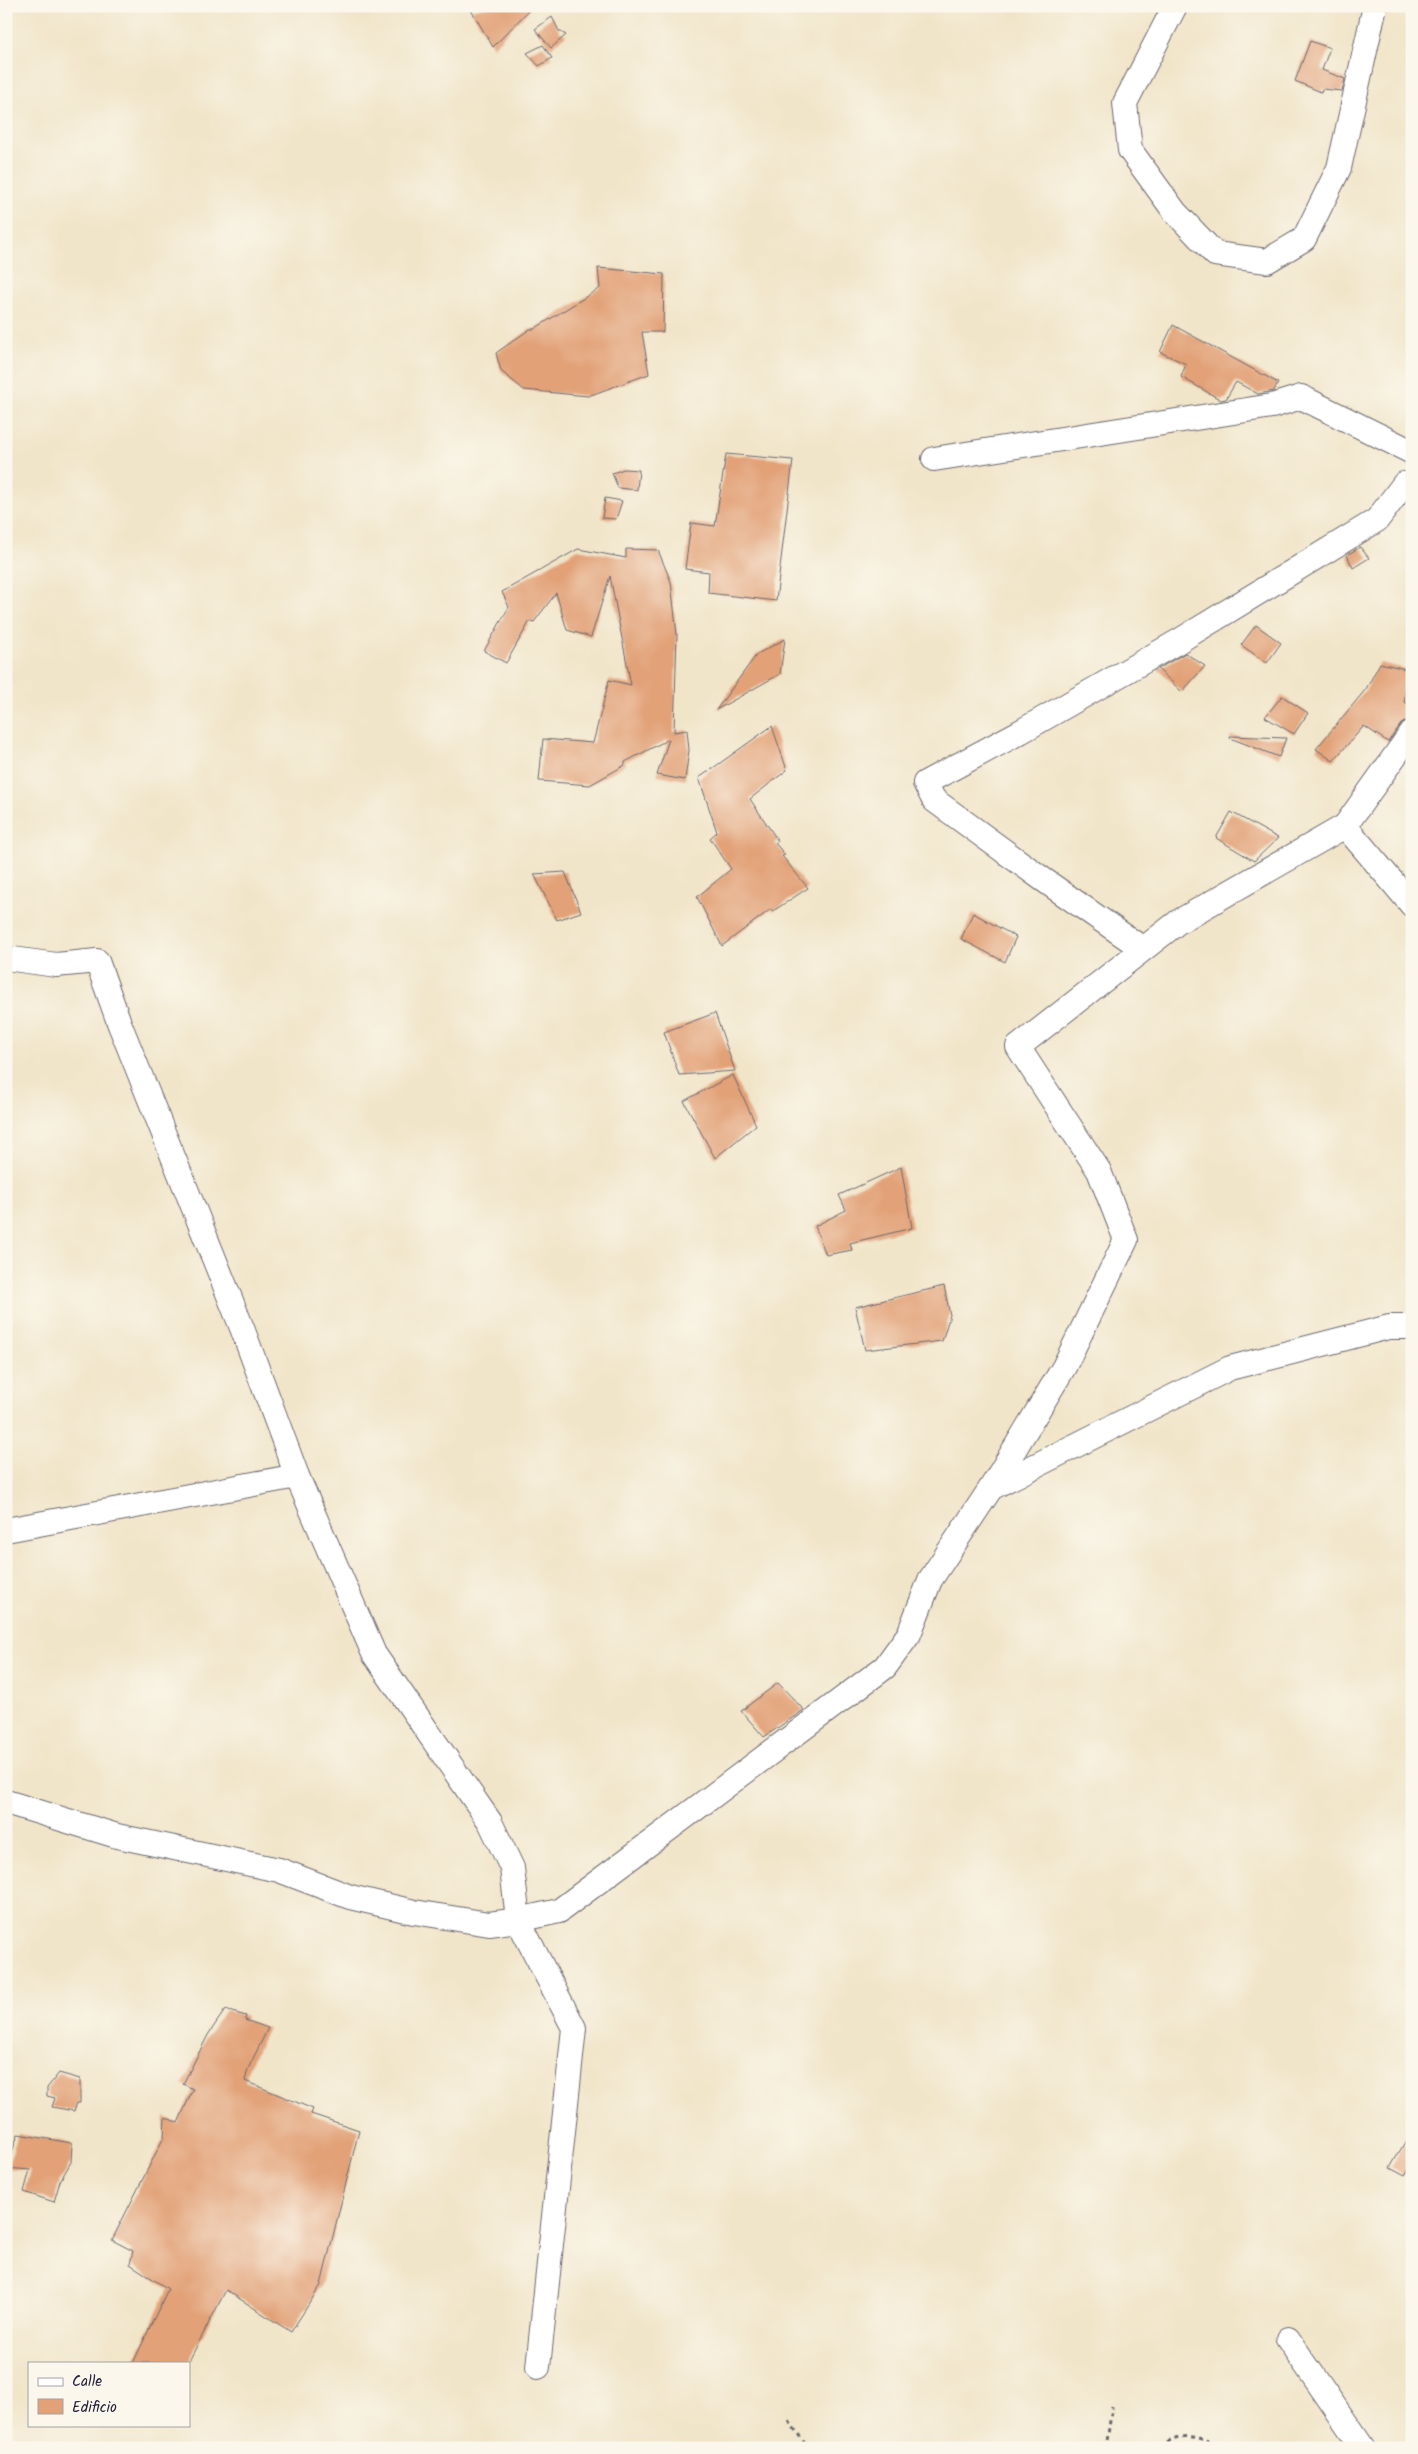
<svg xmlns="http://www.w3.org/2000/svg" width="1418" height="2454" viewBox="0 0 1418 2454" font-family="Kalam,sans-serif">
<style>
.building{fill:#e2a177}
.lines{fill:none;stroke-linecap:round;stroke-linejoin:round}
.minor-casing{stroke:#6a666d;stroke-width:26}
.path{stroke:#6a666d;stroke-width:3;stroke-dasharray:4 4;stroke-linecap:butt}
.minor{stroke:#fff;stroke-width:24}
</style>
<rect width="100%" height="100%" fill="#fbf7ec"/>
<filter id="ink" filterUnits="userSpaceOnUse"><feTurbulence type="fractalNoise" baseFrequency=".02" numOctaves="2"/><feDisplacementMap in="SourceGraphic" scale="10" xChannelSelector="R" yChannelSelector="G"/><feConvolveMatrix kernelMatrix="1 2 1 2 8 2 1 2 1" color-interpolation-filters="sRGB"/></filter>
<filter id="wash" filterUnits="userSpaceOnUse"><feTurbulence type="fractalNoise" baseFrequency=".0096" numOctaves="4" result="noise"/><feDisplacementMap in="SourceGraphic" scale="20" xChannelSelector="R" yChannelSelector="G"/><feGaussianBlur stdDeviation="1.12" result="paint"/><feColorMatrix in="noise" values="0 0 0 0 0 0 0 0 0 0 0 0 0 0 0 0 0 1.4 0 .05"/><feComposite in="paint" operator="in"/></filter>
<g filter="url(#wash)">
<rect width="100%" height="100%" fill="#f1e5c9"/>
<g id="blocks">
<g class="building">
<path d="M487 6H533L493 47 471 10Z"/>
<path d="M552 17 559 31 566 35 551 48 535 29Z"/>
<path d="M1310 41 1330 48 1322 70 1345 79 1342 91 1322 89 1321 92 1295 81Z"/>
<path d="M543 45 552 58 539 66 527 53Z"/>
<path d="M598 268 664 274 663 332H642L649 374 588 396 524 390 501 371 496 353 530 329H534L600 288Z"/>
<path d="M1173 325 1278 383 1274 391 1258 394 1236 382 1226 399 1221 400 1181 377 1186 364 1160 352Z"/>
<path d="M726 454 793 460 776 601 708 593 709 572 685 569 691 523 715 526Z"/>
<path d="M624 469 639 470 637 490 618 488 612 473Z"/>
<path d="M605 498 622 501 616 519 602 518Z"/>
<path d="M1360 547 1369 558 1353 568 1347 555Z"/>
<path d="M578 549 626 558V549L658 550 671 582 677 635 674 732 687 730 689 750 685 780 657 775 669 739 625 762V765L590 785 539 781 543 739 593 743 609 680 631 685 610 576 591 637 567 630 556 593 534 622 530 621 506 663 484 651 509 607 502 592Z"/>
<path d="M1256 625 1281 643 1267 663 1241 645Z"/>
<path d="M785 639 780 674 716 710 757 654Z"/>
<path d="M1185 653 1205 666 1182 692 1158 669Z"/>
<path d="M1380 663 1410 670 1404 702 1412 705V719L1401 724 1388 742 1364 726 1333 761 1316 749 1366 689Z"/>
<path d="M1282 696 1308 713 1294 734 1265 717Z"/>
<path d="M772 726 787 770 750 799 778 841 775 843 785 855 782 856 808 888 773 911 771 909 722 946 697 897 731 869 710 838 717 832 699 778Z"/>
<path d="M1230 736 1286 738 1279 757 1230 738Z"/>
<path d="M1231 812 1278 838 1254 861 1216 838Z"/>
<path d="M565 872 581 912 557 920 534 874Z"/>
<path d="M973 913 1016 937 1005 962 961 939Z"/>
<path d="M715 1013 735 1071 679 1075 664 1032Z"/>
<path d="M733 1075 756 1125 715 1158 684 1101Z"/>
<path d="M901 1167 912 1228 850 1243 852 1250 826 1255 815 1226 846 1210 839 1195Z"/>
<path d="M944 1286 950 1315 942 1341 865 1350 855 1307Z"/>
<path d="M778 1683 804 1710 764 1737 741 1711Z"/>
<path d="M225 2010 246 2016 245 2020 268 2028 248 2069 245 2081 313 2109 311 2114 359 2130 321 2285 291 2332 226 2290 188 2363H133L168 2289 130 2264 133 2251 112 2240 164 2137 165 2117 178 2123 193 2089 183 2084 208 2035Z"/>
<path d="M59 2073 80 2079V2103H77L74 2111 52 2107 55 2098 47 2096V2088Z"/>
<path d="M1412 2130V2165L1405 2176 1390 2168Z"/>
<path d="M18 2134 72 2143 71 2162 60 2181 54 2202 24 2192 30 2170 7 2168Z"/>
</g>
</g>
</g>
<g filter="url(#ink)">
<use href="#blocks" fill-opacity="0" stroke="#6a666d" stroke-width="1"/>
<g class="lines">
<defs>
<g id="minor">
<path d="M1175 6 1125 103 1130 150 1175 212 1215 254 1267 261 1304 239 1339 168 1375 6"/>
<path d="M934 459 1272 406 1301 397 1412 452"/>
<path d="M1345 826 1412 905"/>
<path d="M1143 949 1041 878 934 800 925 783 1020 732 1179 641 1377 520 1404 484"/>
<path d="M6 958 56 965 97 961 120 1025 242 1328 297 1476 374 1654 490 1822 512 1868 518 1920 574 2028 538 2367"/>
<path d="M991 1488 1064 1367 1126 1240 1099 1171 1018 1047 1178 922 1345 826 1412 732"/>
<path d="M6 1530 297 1476"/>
<path d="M6 1802 117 1836 279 1870 350 1897 414 1912 489 1924 518 1920 559 1911 885 1667 909 1634 930 1580 991 1488 1230 1368 1389 1327H1412"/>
<path d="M1288 2339 1363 2448"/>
</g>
</defs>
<use href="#minor" class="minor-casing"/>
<g class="path">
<path d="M789 2421 808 2448"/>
<path d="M1106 2448 1112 2407"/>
<path d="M1161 2448C1180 2429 1203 2440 1225 2448"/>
</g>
<use href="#minor" class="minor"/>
</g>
</g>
<rect width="1418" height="2454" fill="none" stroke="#fbf7ec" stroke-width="25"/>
<rect x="28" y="2362" width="162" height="65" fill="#fbf7ec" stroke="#a4a2a5"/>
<rect x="38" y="2378" width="25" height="8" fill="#ffffff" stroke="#a4a2a5"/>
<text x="72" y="2386" font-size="15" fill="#22223b">Calle</text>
<rect x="38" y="2399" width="25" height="15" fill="#e2a177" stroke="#a4a2a5"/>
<text x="72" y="2412" font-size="15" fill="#22223b">Edificio</text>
</svg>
